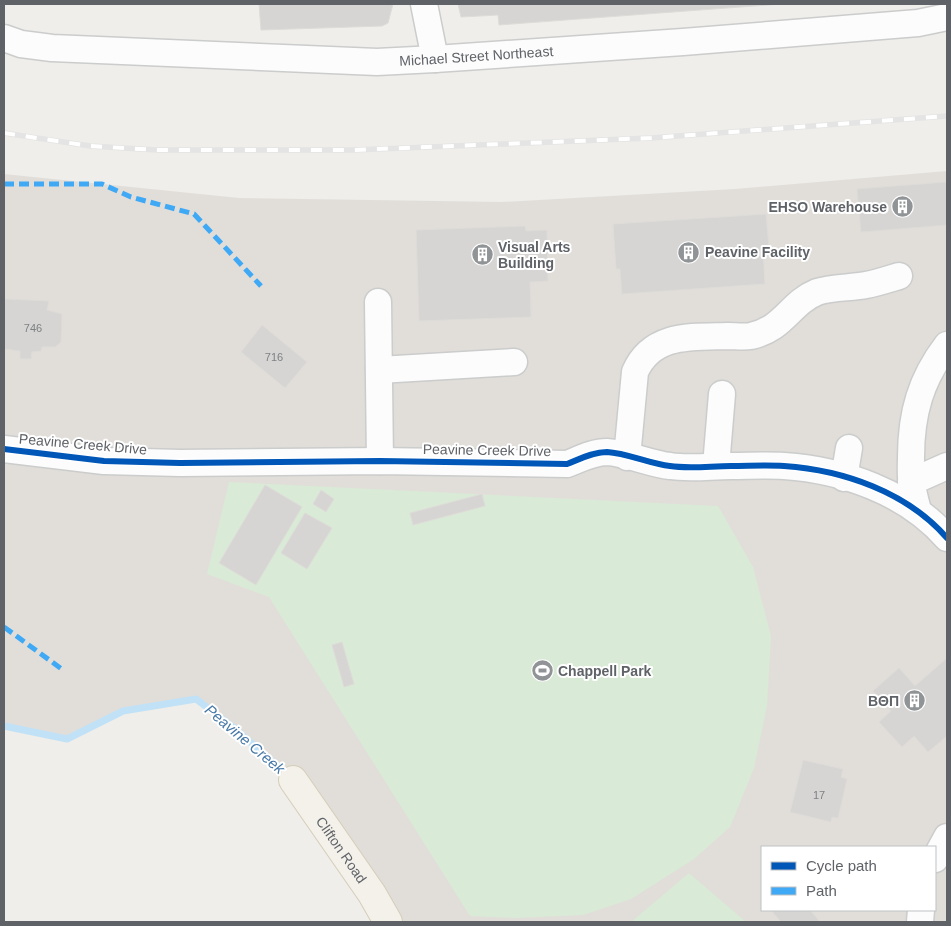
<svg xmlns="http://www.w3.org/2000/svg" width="951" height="926" viewBox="0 0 951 926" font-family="Arial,sans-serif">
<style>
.education{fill:#e1deda;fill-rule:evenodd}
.green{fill:#d9ead6}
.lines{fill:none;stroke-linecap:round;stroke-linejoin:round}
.stream{stroke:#c1e1f7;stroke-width:7}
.building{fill:#d6d5d3;stroke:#dedcd9}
.minor-casing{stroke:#cbcccc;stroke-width:29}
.major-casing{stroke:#d6cdb9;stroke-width:30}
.minor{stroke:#fdfcfc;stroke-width:26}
.major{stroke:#f3f1ea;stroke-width:28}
.rail-casing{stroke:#e4e4e4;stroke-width:5.5}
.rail{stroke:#fff;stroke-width:4;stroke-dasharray:11;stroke-linecap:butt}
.quiet{stroke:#3fa9f5;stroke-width:5;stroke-dasharray:10 5;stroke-linecap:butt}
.cycleway-casing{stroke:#fff;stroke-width:9}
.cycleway{stroke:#0057b8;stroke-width:6}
.labels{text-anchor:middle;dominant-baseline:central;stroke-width:4;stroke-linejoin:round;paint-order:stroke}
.number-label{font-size:11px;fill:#7e8184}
.street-label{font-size:14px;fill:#5f6368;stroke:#fff}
.poi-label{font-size:14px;font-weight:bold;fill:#5f6368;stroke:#fff;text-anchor:start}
.water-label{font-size:15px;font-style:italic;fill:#4577a7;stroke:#fff}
</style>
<rect width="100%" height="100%" fill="#efeeea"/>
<path class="education" d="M947 171V922H388L293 780 196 699 123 711 67 739 4 726V174L239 198 502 202 735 189ZM762 847H935V910H762Z"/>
<g class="green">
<path d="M229 482 718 506 753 567 771 636 767 706 754 768 730 827 694 859 631 899 583 915 514 918 470 916 269 597 207 574Z"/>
<path d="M689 873 746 922H631Z"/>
</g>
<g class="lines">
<path class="stream" d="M4 726 67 739 123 711 196 699 233 727 290 777"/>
</g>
<g class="building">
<path d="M259 4H393L388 23 382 26 261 30Z"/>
<path d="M458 4H781L499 25 498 15 461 17Z"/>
<path d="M947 182V225L861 232 857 189Z"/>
<path d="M766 214 769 248 763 249 765 284 622 294 620 269H616L613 224Z"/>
<path d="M525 226 526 231 547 230 548 281 530 282 531 317 419 321 416 230Z"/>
<path d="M4 299 49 301 47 310 62 314 61 342 55 347H42L41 351 32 352 31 359H20V351L4 349Z"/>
<path d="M262 325 307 362 285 388 241 352Z"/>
<path d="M265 485 302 507 256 585 219 563Z"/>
<path d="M321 490 334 499 326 512 313 504Z"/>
<path d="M482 494 485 506 413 525 410 513Z"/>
<path d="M305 513 332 528 307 569 281 553Z"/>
<path d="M342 642 354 684 344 687 332 645Z"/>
<path d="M947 658V736L928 752 914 736 902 747 879 722 891 711 873 691 899 668 915 686Z"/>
<path d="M803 760 843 769 841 777 847 779 838 818 832 817 831 822 790 812Z"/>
<path d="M771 910H810L820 922H781Z"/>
</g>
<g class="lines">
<defs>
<g id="minor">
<path d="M424 4 435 59"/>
<path id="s1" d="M4 38 21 44 52 48 377 62 435 59 683 42 918 23 947 17"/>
<path d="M378 302 380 461"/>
<path d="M379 370 514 362"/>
<path d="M4 449 104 461 180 463 380 461 567 464C580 459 593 452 607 452 627 453 650 464 670 466 689 469 711 466 731 466 748 466 766 465 784 466 843 470 907 492 947 538"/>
<path d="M627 457 635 372C652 333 692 337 728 336 735 336 744 337 751 336 784 329 790 303 817 292 832 287 851 288 866 285 877 283 889 279 899 276"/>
<path d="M716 466 722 394"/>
<path d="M844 478 849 448"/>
<path d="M911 482 947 466"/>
<path d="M918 511C916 502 913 493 912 484 910 476 911 466 911 457 911 413 921 379 947 345"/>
<path d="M935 859 947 837"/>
<path d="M920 922 921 910"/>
</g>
<g id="major">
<path id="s2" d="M293 780 372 894 388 922"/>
</g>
</defs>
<use href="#minor" class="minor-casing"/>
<use href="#major" class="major-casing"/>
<use href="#minor" class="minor"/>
<use href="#major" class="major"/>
<defs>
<path id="rail" d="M4 133 90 146 157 150H353L651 138 947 116"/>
</defs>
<use href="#rail" class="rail-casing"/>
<use href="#rail" class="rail"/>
<g class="quiet">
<path d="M4 184H102L131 197 194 214 261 286"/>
<path d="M4 627 63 670"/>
</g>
<defs>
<path id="cycleway" d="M4 449 104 461 180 463 380 461 567 464C580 459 593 452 607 452 627 453 650 464 670 466 689 469 711 466 731 466 748 466 766 465 784 466 843 470 907 492 947 538"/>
</defs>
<use href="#cycleway" class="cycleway-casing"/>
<use href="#cycleway" class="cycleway"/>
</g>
<defs>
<symbol id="building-disc" viewBox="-11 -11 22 22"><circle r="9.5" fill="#919496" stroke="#fff"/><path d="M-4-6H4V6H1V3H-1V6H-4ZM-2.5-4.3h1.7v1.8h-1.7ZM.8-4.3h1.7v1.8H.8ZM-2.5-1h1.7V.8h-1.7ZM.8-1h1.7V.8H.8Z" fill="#fff"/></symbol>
<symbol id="stadium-disc" viewBox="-11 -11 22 22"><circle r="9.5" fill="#919496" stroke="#fff"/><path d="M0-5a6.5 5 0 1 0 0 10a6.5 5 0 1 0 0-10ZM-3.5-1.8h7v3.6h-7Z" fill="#fff"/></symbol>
</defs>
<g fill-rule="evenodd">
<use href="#building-disc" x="890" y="194" width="25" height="25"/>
<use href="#building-disc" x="676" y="240" width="25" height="25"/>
<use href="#building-disc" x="470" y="242" width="25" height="25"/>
<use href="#stadium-disc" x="530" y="658" width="25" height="25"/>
<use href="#building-disc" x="902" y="688" width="25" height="25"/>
</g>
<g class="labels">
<g class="number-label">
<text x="33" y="328">746</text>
<text x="274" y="357">716</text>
<text x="819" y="795">17</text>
</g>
<g class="street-label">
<text stroke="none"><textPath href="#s1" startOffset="474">Michael Street Northeast</textPath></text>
<text transform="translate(83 444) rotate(5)">Peavine Creek Drive</text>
<text transform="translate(487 450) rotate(1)">Peavine Creek Drive</text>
<text stroke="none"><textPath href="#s2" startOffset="85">Clifton Road</textPath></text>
</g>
<g class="poi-label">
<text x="887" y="207" text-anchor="end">EHSO Warehouse</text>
<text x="498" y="247">Visual Arts<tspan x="498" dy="16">Building</tspan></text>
<text x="705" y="252">Peavine Facility</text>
<text x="558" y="671">Chappell Park</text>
<text x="899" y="701" text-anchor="end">ΒΘΠ</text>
</g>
<g class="water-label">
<text transform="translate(245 739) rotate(40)">Peavine Creek</text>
</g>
</g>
<rect width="951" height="926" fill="none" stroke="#5f6368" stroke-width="10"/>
<rect x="761" y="846" width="175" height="65" fill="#ffffff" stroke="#bfc1c3"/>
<rect x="771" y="862" width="25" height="8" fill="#0057b8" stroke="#bfc1c3"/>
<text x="806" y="871" font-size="15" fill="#5f6368">Cycle path</text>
<rect x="771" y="887" width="25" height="8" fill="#3fa9f5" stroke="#bfc1c3"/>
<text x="806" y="896" font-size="15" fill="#5f6368">Path</text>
</svg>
